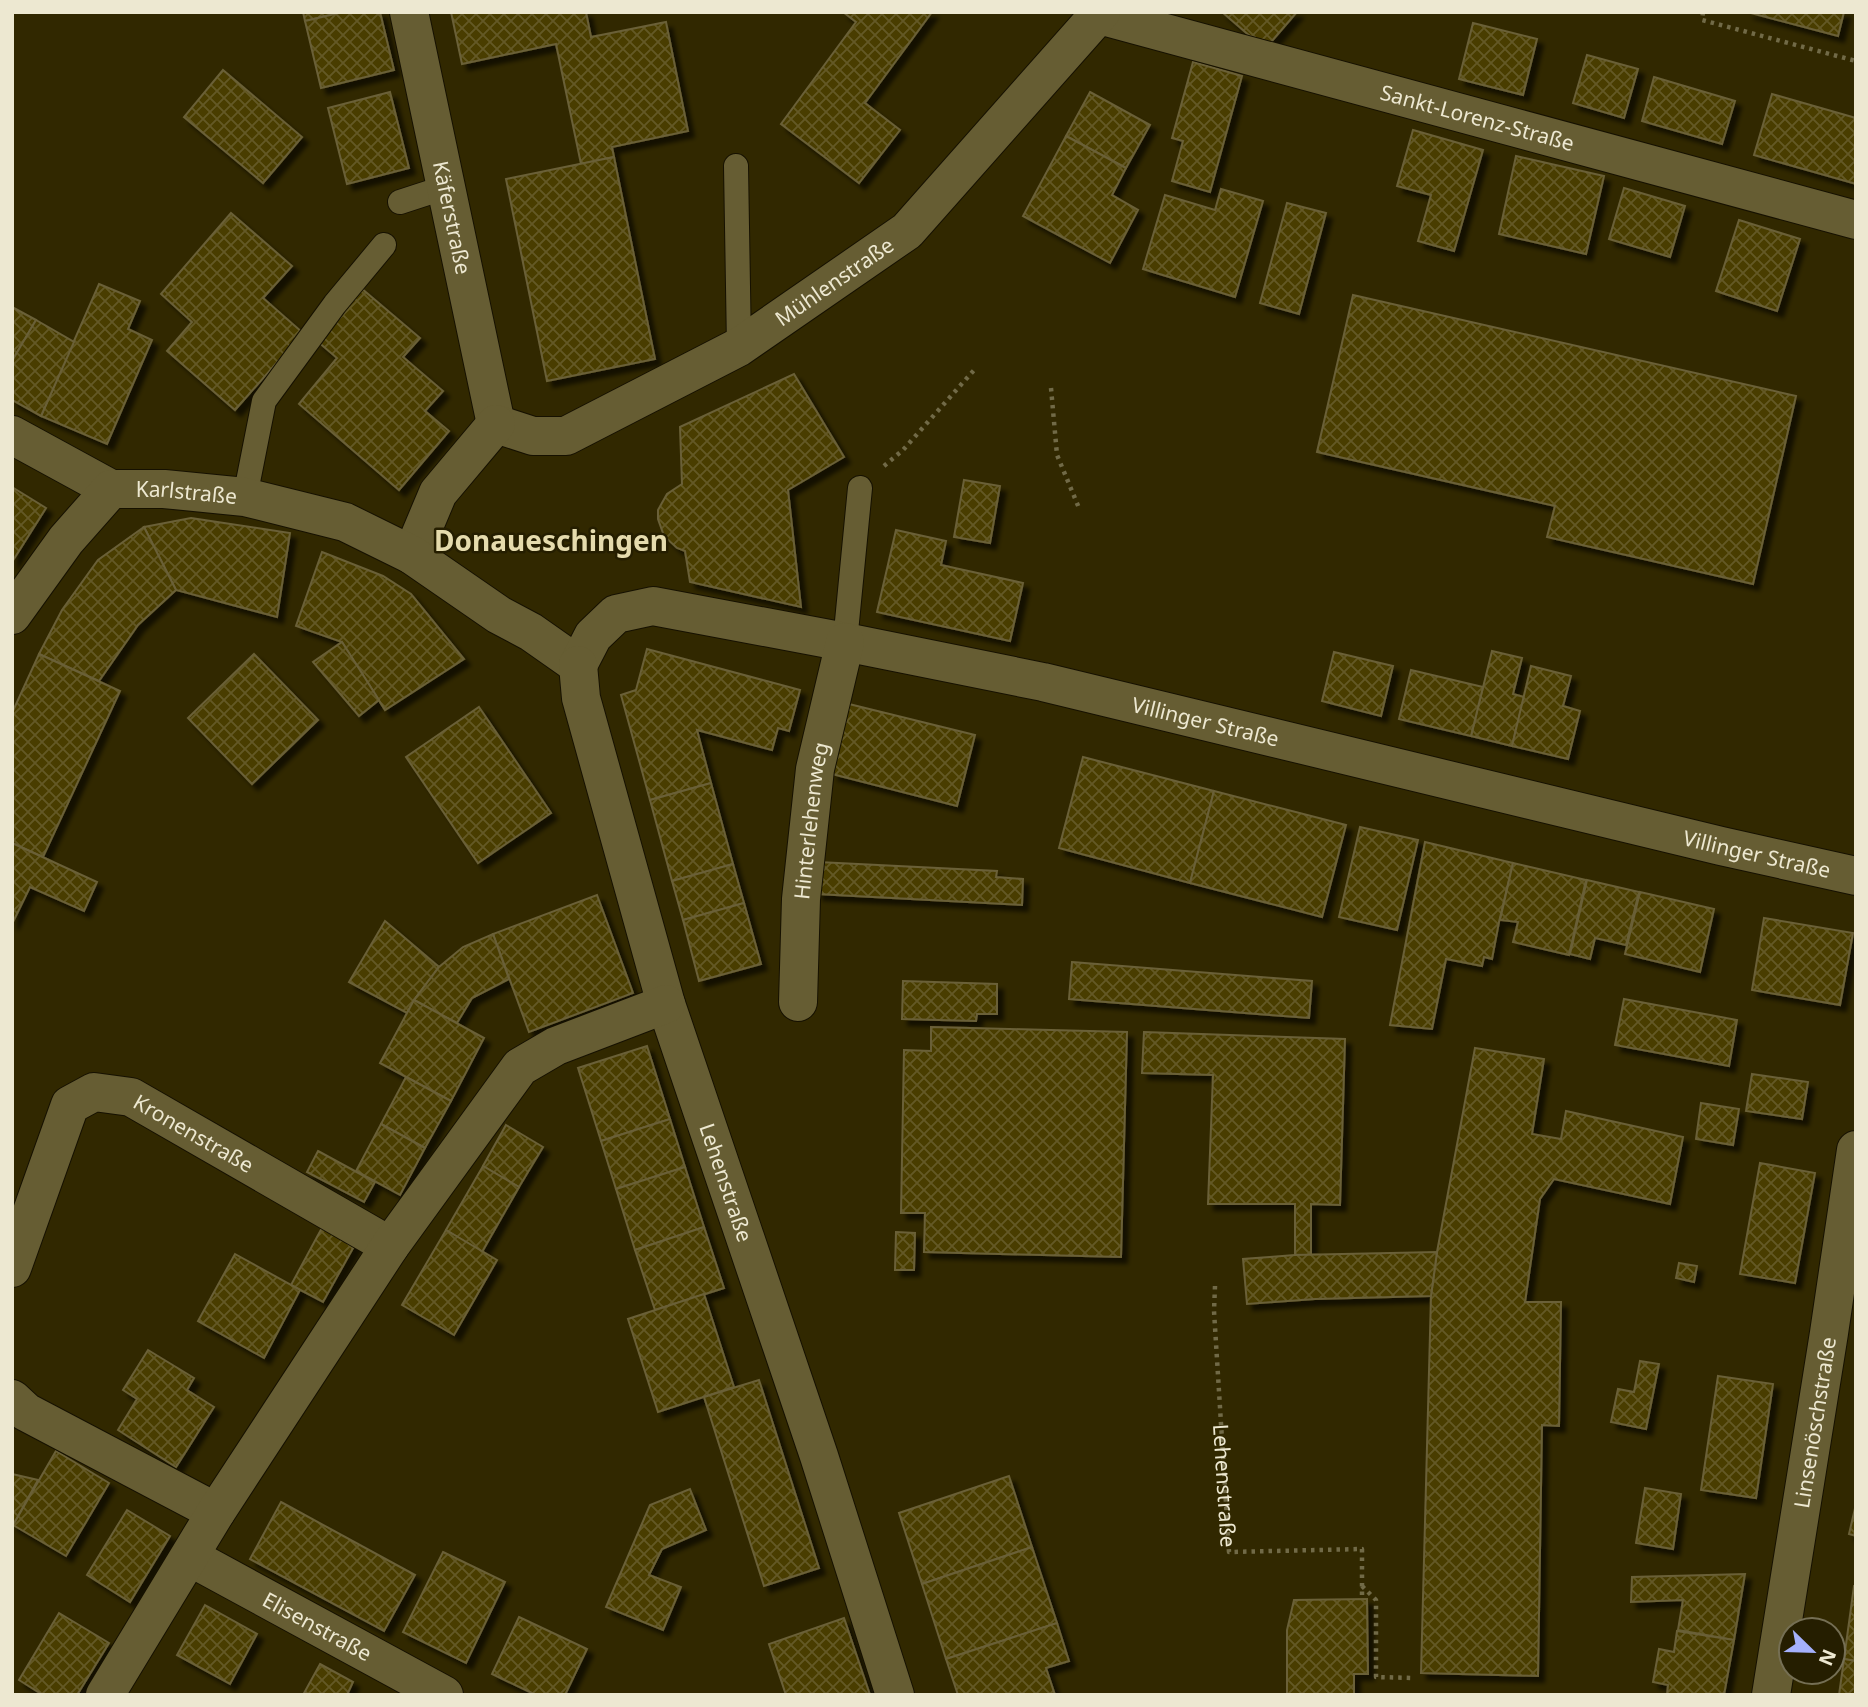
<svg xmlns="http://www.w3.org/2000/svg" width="1868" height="1707" viewBox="0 0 1868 1707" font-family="'Noto Sans',sans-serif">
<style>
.building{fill:url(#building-cross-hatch);stroke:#6a6037;stroke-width:2;filter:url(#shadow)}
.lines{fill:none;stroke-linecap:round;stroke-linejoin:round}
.lane-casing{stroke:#161100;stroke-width:26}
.street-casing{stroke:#161100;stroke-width:40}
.path{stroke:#716a47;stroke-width:4.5;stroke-dasharray:3.5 5;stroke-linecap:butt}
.lane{stroke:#665d33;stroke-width:24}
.street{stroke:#665d33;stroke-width:38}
.labels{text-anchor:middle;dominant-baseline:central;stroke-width:5;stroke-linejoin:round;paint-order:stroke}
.street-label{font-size:21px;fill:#ede8d1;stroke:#251e00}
.district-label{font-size:28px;font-weight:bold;fill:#e5dbad;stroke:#251e00}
</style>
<defs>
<pattern id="building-cross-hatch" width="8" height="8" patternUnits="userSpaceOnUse" patternTransform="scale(1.75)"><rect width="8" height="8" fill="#493d04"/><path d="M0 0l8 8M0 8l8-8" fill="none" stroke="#645928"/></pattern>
<filter id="shadow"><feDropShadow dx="6" dy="6" stdDeviation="2" flood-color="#0009"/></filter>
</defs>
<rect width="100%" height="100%" fill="#312800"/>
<g class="building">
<path d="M303 12H343L305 21Z"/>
<path d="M343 12H380L394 70 321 88 305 21Z"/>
<path d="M451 12H586L591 37 666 22 688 131 612 147 614 157 581 164 556 44 462 64Z"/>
<path d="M843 12H932L865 103 900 130 859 183 781 124 856 22Z"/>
<path d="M1222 12H1297L1265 49Z"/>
<path d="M1747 12H1844L1838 36Z"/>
<path d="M1473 23 1537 39 1523 95 1459 79Z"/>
<path d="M1587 55 1638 69 1624 118 1573 103Z"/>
<path d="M1193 62 1242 76 1210 192 1172 181 1183 141 1172 138Z"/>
<path d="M223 70 302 137 263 183 184 117Z"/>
<path d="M1654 77 1735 101 1722 144 1642 121Z"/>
<path d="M390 92 409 168 347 184 328 108Z"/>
<path d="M1090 92 1150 125 1126 168 1066 136Z"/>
<path d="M1772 94 1856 118V184L1754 155Z"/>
<path d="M1413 130 1483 150 1454 251 1418 241 1431 195 1397 186Z"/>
<path d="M1066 136 1126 168 1112 195 1138 210 1110 263 1023 216Z"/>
<path d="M1516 156 1604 176 1586 254 1499 234Z"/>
<path d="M614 157 655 359 547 381 506 179Z"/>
<path d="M1624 188 1685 206 1670 257 1609 239Z"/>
<path d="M1221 189 1263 201 1235 297 1143 269 1165 195 1215 210Z"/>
<path d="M1287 203 1326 213 1299 314 1260 303Z"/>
<path d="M231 213 292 266 263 298 303 333 235 410 167 351 192 322 161 294Z"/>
<path d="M1739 220 1800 239 1777 311 1716 291Z"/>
<path d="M99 284 140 301 128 329 152 340 107 444 41 416Z"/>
<path d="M361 288 420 338 403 357 443 391 425 411 449 431 399 490 299 404 337 358 317 341Z"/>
<path d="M1353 295 1796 396 1753 584 1547 537 1555 506 1317 452Z"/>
<path d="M12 307 36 320 12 361Z"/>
<path d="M36 320 74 342 41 416 12 400V361Z"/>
<path d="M794 374 844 457 788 490 801 607 690 582 685 551 677 548 664 536 658 519V510L667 494 682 484 680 427Z"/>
<path d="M964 480 1000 486 990 543 954 537Z"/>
<path d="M12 487 46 508 12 562Z"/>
<path d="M191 518 290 533 277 617 176 590 144 527Z"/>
<path d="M144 527 176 590 138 625 99 681 39 654 62 610 98 560Z"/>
<path d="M896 530 946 541 941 565 1023 583 1010 641 877 612Z"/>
<path d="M322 552 383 576 411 594 464 659 385 710 342 642 296 626Z"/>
<path d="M342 642 379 700 359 716 313 662Z"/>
<path d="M647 649 800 690 789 731 778 728 772 750 697 730 711 783 650 800 621 695 636 690Z"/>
<path d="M1492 651 1522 658 1513 694 1524 697 1512 746 1471 736Z"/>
<path d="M1334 652 1393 666 1381 716 1322 701Z"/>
<path d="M39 654 120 691 43 857 12 843V713Z"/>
<path d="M254 654 318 720 252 784 188 718Z"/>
<path d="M1531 666 1571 676 1563 706 1580 711 1568 759 1512 746Z"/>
<path d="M1411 670 1483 687 1471 736 1399 719Z"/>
<path d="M849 704 975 735 957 806 832 774Z"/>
<path d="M479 707 551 813 478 863 406 757Z"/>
<path d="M1083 757 1214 791 1190 883 1059 848Z"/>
<path d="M711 783 733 864 672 881 650 800Z"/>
<path d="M1214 791 1346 825 1322 917 1190 883Z"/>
<path d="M1360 827 1418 840 1397 930 1339 917Z"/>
<path d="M1425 842 1513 863 1499 922 1492 959 1484 957 1482 966 1446 959 1432 1029 1390 1025Z"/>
<path d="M12 843 97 882 84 911 30 887 12 924Z"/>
<path d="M818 862 997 871 996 877 1023 879 1022 905 817 894Z"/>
<path d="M1513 863 1586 880 1569 955 1513 942 1518 922 1500 920Z"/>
<path d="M733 864 744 903 683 920 672 881Z"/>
<path d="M1587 880 1639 892 1626 945 1595 938 1590 959 1570 954Z"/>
<path d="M1640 892 1714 909 1700 972 1625 954Z"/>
<path d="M597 895 633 993 529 1032 493 934Z"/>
<path d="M744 903 761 964 699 981 683 920Z"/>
<path d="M1764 918 1853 933 1840 1005 1752 990Z"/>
<path d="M385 921 439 967 414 1000 407 1013 349 982Z"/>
<path d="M493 934 509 979 472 998 457 1023 414 1000 439 967 463 947Z"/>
<path d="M1072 962 1312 981 1309 1018 1069 999Z"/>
<path d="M903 981 997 984V1014H977L976 1021 902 1019Z"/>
<path d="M1624 999 1737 1020 1729 1066 1615 1045Z"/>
<path d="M414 1000 484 1038 451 1101 380 1063Z"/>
<path d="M931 1027 1127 1032 1121 1257 924 1252 925 1213H901L904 1050 931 1051Z"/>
<path d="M1144 1032 1345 1039 1340 1205 1311 1204V1255H1295V1204H1208L1213 1075 1142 1073Z"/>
<path d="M647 1046 670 1119 601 1141 578 1068Z"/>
<path d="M1475 1048 1544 1059 1532 1134 1561 1139 1566 1111 1683 1137 1670 1204 1554 1179 1540 1199 1525 1302H1561L1559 1426 1542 1425 1538 1676 1421 1673 1431 1296 1437 1252Z"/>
<path d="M1752 1074 1808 1082 1802 1119 1746 1111Z"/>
<path d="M406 1077 451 1101 425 1148 381 1124Z"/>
<path d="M1701 1103 1739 1109 1733 1145 1696 1139Z"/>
<path d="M670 1119 685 1167 616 1189 601 1141Z"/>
<path d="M381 1124 425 1148 400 1195 356 1171Z"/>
<path d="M506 1125 543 1147 519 1187 483 1166Z"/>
<path d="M318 1151 375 1182 364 1202 307 1172Z"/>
<path d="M1760 1163 1815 1173 1795 1283 1740 1274Z"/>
<path d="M483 1166 519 1187 482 1252 446 1230Z"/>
<path d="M685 1167 704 1227 635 1250 616 1189Z"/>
<path d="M324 1224 357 1241 323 1302 291 1285Z"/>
<path d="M704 1227 724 1288 655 1310 635 1250Z"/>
<path d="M446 1230 497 1260 454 1335 402 1305Z"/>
<path d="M896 1232 915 1233 914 1270H895Z"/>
<path d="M1437 1252 1431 1296 1315 1299 1247 1304 1243 1259 1295 1255Z"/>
<path d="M235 1254 300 1290 264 1358 198 1321Z"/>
<path d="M1679 1263 1697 1266 1694 1282 1676 1278Z"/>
<path d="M704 1294 734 1387 658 1412 628 1319Z"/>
<path d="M148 1350 194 1378 187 1390 214 1407 176 1467 118 1430 137 1399 123 1390Z"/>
<path d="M1640 1361 1659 1364 1646 1429 1611 1422 1618 1389 1634 1392Z"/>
<path d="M1718 1376 1773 1384 1756 1498 1701 1490Z"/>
<path d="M759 1380 819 1568 764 1586 704 1397Z"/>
<path d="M56 1451 109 1483 66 1556 13 1525Z"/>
<path d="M12 1474 38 1480 13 1525H12Z"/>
<path d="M1009 1476 1032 1547 922 1584 899 1513Z"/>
<path d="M1645 1488 1681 1494 1673 1549 1636 1543Z"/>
<path d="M690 1489 706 1530 662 1549 649 1575 681 1587 663 1630 606 1607 650 1505Z"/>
<path d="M281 1502 415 1575 384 1631 250 1559Z"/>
<path d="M1856 1504V1536L1849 1534Z"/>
<path d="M127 1510 170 1536 130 1602 87 1575Z"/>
<path d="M1032 1547 1057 1623 946 1659 922 1584Z"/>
<path d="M443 1552 505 1582 466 1663 403 1632Z"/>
<path d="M1745 1574 1734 1640 1678 1630 1683 1600 1631 1602 1632 1577Z"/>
<path d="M1854 1586H1856V1661L1844 1659Z"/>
<path d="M1367 1599 1368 1674H1354V1695H1287V1630L1294 1600Z"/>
<path d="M205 1605 257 1634 230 1684 177 1655Z"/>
<path d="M59 1613 109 1643 77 1695H43L19 1680Z"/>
<path d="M519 1617 587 1649 565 1695H536L492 1674Z"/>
<path d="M844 1618 870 1695H786L769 1644Z"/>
<path d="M1057 1623 1069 1661 1046 1668 1055 1695H958L946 1659Z"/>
<path d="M1677 1631 1734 1640 1724 1695H1667L1668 1685 1653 1682 1659 1649 1674 1652Z"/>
<path d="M1844 1659 1856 1661V1695H1839Z"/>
<path d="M320 1664 353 1682 347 1695H303Z"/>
</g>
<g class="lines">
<defs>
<g id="lane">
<path d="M736 166 739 347"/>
<path d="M400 202 446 187"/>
<path d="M245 497 264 401 335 304 384 245"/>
<path d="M845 642 860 488"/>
</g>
<g id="street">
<path id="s2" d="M409 12 496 424"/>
<path id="s3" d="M1099 15 1856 220"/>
<path id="s4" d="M496 424 533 436H566L739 347 752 338 907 231 1101 12"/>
<path d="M12 435 111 489"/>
<path d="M412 555 438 493 496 424"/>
<path id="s5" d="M12 615 66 540 111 489H164L245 497 345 522 412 555 499 615 531 632 578 665"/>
<path id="s6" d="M578 665 593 636 616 614 653 606 845 642 1043 682 1721 846 1856 876"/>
<path id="s7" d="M578 665 581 698 666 1004 819 1456 895 1695"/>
<path id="s8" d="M798 1002 801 899 815 769 845 642"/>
<path id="s9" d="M12 1268 70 1105 94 1092 131 1097 390 1246"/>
<path d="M12 1399 26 1412 216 1512"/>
<path id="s10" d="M190 1557 444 1695"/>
<path d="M105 1695 216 1512 390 1246 520 1067 556 1046 666 1004"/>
<path id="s11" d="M1771 1695 1829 1333 1856 1150"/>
</g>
</defs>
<use href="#lane" class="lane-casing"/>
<use href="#street" class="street-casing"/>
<g class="path">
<path d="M1703 12 1702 20 1856 61"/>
<path d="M1051 388 1057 455 1079 508"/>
<path d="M884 466 903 450 975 369"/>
<path id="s1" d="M1215 1286 1214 1311 1229 1552 1362 1549V1598"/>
<path d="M1362 1586 1376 1600V1677L1413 1678"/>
</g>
<use href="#lane" class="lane"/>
<use href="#street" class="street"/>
</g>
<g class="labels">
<g class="street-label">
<text stroke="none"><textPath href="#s3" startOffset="392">Sankt-Lorenz-Straße</textPath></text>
<text stroke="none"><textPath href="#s2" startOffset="210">Käferstraße</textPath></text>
<text stroke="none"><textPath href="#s4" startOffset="382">Mühlenstraße</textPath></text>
<text stroke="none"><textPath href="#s5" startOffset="236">Karlstraße</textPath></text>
<text stroke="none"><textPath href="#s6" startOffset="667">Villinger Straße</textPath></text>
<text stroke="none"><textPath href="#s8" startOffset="182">Hinterlehenweg</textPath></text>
<text stroke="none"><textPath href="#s6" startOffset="1234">Villinger Straße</textPath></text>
<text stroke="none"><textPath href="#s9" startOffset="310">Kronenstraße</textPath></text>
<text stroke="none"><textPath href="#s7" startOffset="539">Lehenstraße</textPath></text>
<text stroke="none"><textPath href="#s11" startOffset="276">Linsenöschstraße</textPath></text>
<text stroke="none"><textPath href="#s1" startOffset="200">Lehenstraße</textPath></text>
<text stroke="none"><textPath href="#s10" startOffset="145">Elisenstraße</textPath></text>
</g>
<g class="district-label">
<text x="551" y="540">Donaueschingen</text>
</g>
</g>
<rect width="1868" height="1707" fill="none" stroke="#ede8d1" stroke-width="28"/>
<g transform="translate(1812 1651) rotate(113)"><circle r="33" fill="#251e00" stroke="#756f54" stroke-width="2"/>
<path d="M0-5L12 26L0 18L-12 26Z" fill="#a5b1fc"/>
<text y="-10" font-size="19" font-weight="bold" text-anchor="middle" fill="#ede8d1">N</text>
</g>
</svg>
